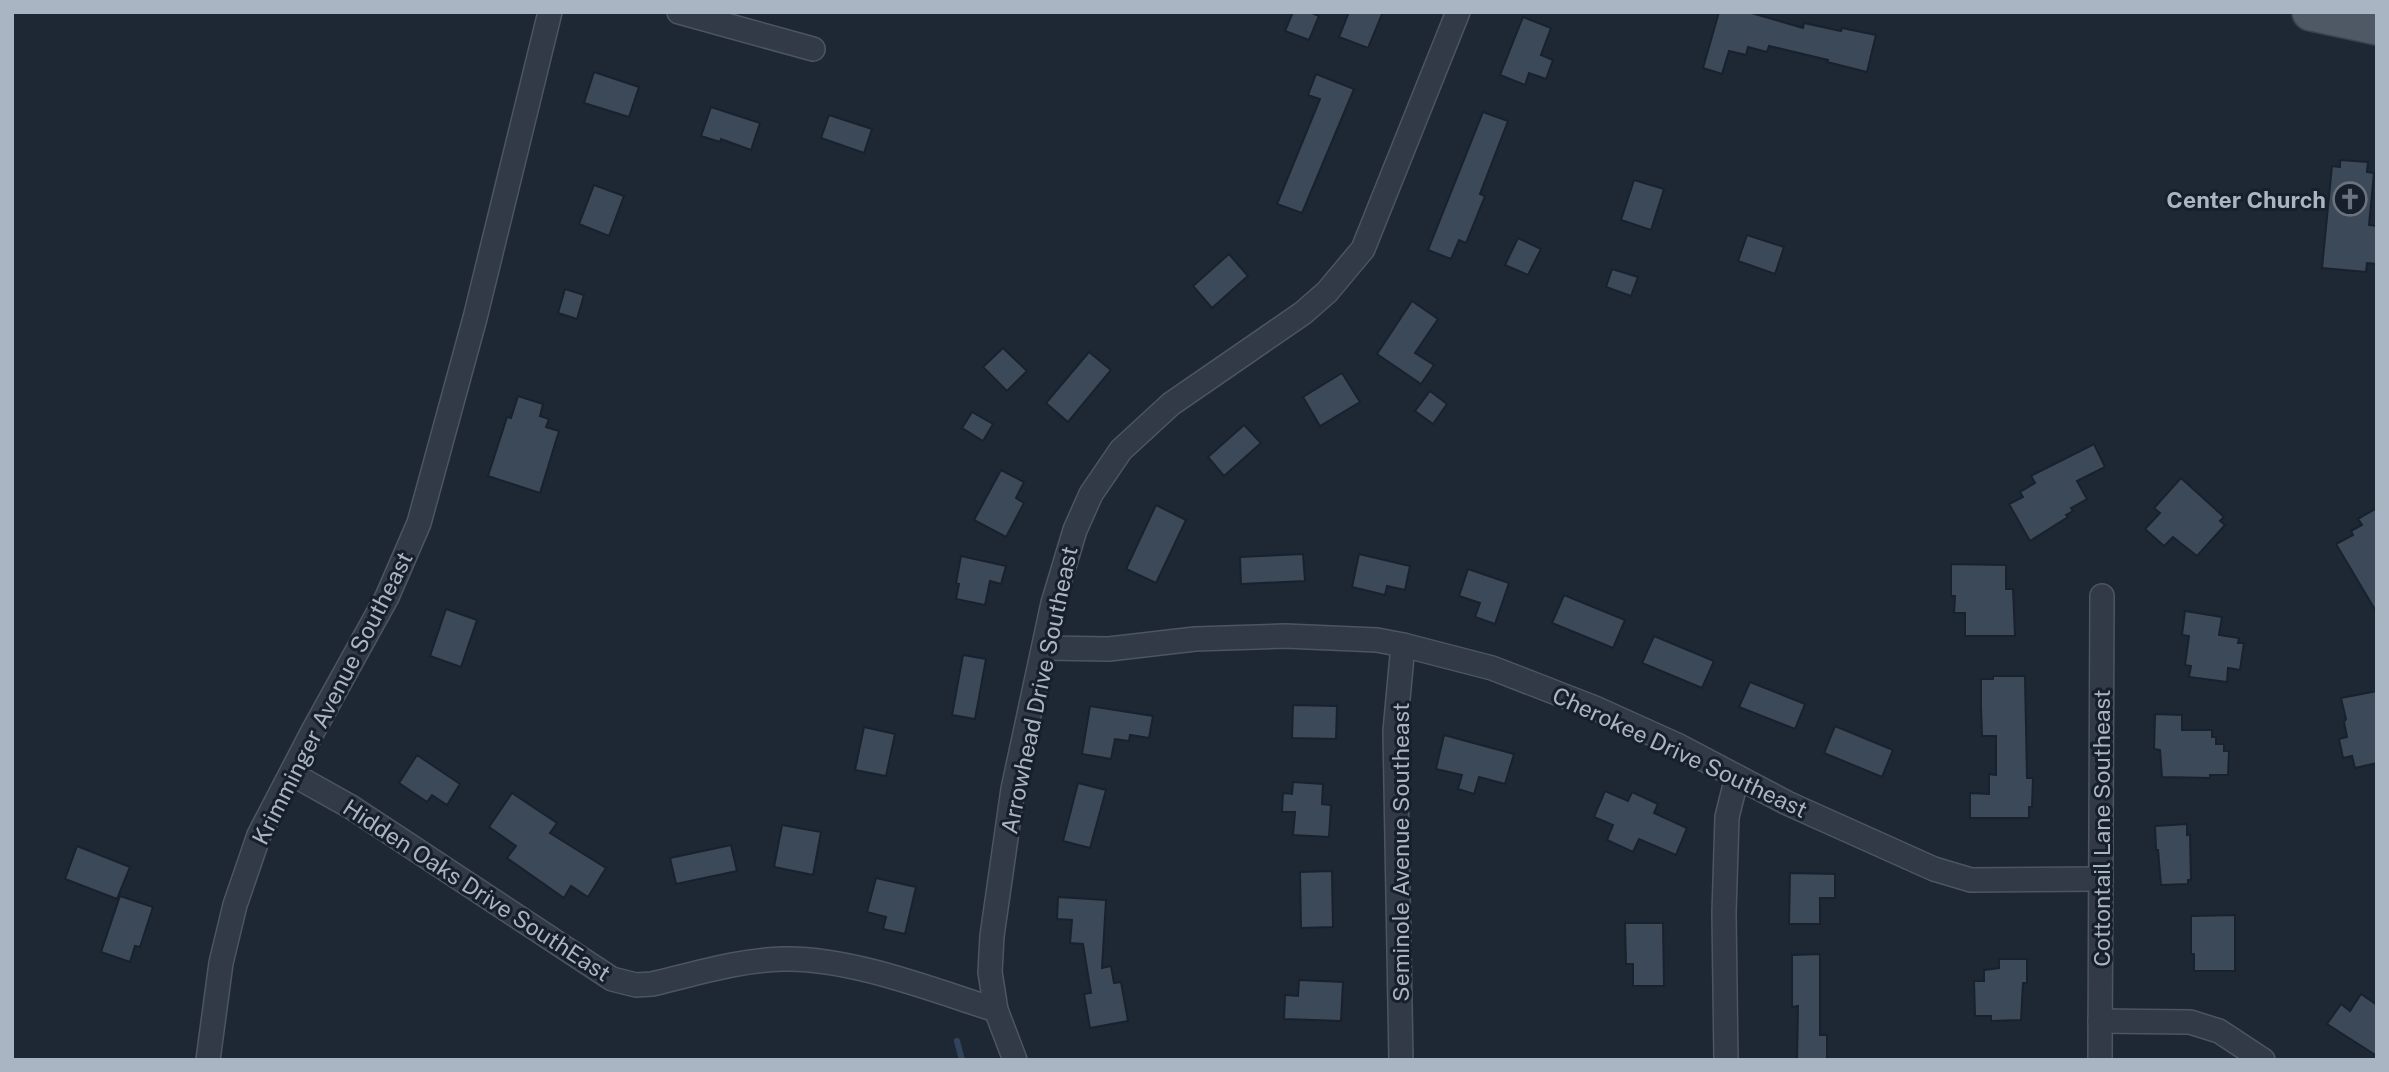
<svg xmlns="http://www.w3.org/2000/svg" width="2389" height="1072" viewBox="0 0 2389 1072" font-family="'Public Sans',sans-serif">
<style>
.lines{fill:none;stroke-linecap:round;stroke-linejoin:round}
.stream{stroke:#30445d;stroke-width:6}
.building{fill:#3c4958;stroke:#19212c;stroke-width:2}
.minor-casing{stroke:#4c5561;stroke-width:26}
.primary-casing{stroke:#3a434f;stroke-width:40}
.minor{stroke:#313a46;stroke-width:23}
.primary{stroke:#4f5966;stroke-width:37}
.labels{text-anchor:middle;dominant-baseline:central;stroke-width:6;stroke-linejoin:round;paint-order:stroke}
.poi-label{font-size:23px;font-weight:bold;fill:#aab5c3;stroke:#171f2a;text-anchor:end}
.street-label{font-size:23px;fill:#aab5c3;stroke:#171f2a}
</style>
<rect width="100%" height="100%" fill="#1e2835"/>
<g class="lines">
<path class="stream" d="M957 1041 962 1060"/>
</g>
<g class="building">
<path d="M1293 12H1310L1319 16 1309 40 1285 31Z"/>
<path d="M1349 12H1383L1368 48 1339 37Z"/>
<path d="M1719 12H1748L1803 28 1804 23 1841 31 1842 28 1876 35 1867 72 1827 62 1828 60 1769 46 1767 52 1748 47 1746 55 1729 51 1722 74 1703 68Z"/>
<path d="M1523 17 1551 28 1541 55 1553 60 1546 79 1529 73 1525 85 1500 75Z"/>
<path d="M594 72 639 87 629 117 584 103Z"/>
<path d="M1316 74 1354 89 1302 213 1277 204 1320 99 1308 95Z"/>
<path d="M711 107 760 123 751 150 721 139 720 142 701 136Z"/>
<path d="M1483 112 1508 121 1480 194 1485 196 1466 243 1459 240 1451 259 1428 250Z"/>
<path d="M829 115 872 129 864 153 821 138Z"/>
<path d="M2340 160 2368 162 2367 172 2374 173 2369 225 2377 226V264L2367 263 2366 272 2322 268 2332 166 2340 167Z"/>
<path d="M1634 180 1664 189 1651 230 1621 220Z"/>
<path d="M594 185 624 196 609 236 579 224Z"/>
<path d="M1747 235 1784 247 1775 274 1738 261Z"/>
<path d="M1518 238 1541 249 1528 275 1505 265Z"/>
<path d="M1229 254 1248 276 1212 308 1193 286Z"/>
<path d="M1612 269 1638 277 1631 296 1606 287Z"/>
<path d="M565 289 584 295 577 319 558 313Z"/>
<path d="M1412 301 1438 319 1415 353 1434 365 1421 384 1377 354Z"/>
<path d="M1003 348 1027 371 1007 391 983 367Z"/>
<path d="M1089 352 1111 370 1068 422 1046 403Z"/>
<path d="M1342 373 1360 402 1320 426 1303 397Z"/>
<path d="M1430 391 1447 404 1433 424 1415 411Z"/>
<path d="M518 396 543 404 540 416 549 419 546 427 559 431 540 493 488 476 507 417 511 418Z"/>
<path d="M972 412 993 424 983 441 962 428Z"/>
<path d="M1244 425 1261 443 1224 476 1208 457Z"/>
<path d="M2094 444 2105 467 2077 481 2087 499 2071 508 2073 511 2066 515 2068 517 2030 541 2009 504 2023 497 2020 492 2035 483 2031 476Z"/>
<path d="M1001 470 1024 482 1016 498 1024 503 1006 537 974 520Z"/>
<path d="M2181 478 2224 517 2220 521 2225 525 2197 556 2173 537 2164 546 2145 529 2160 513 2154 508Z"/>
<path d="M1156 505 1186 520 1156 583 1126 569Z"/>
<path d="M2377 508V613L2336 544 2353 535 2351 531 2362 525 2358 519Z"/>
<path d="M1303 554 1305 581 1241 584 1240 557Z"/>
<path d="M1359 554 1410 566 1405 590 1387 586 1385 595 1352 587Z"/>
<path d="M961 556 1006 566 1001 584 990 581 985 605 956 599 959 584 956 583Z"/>
<path d="M1951 564 2006 565V589H2013L2015 636H1965V613H1954L1955 596H1951Z"/>
<path d="M1468 569 1509 583 1495 624 1475 617 1480 603 1459 596Z"/>
<path d="M1564 595 1625 620 1613 648 1552 623Z"/>
<path d="M446 609 477 620 461 667 430 656Z"/>
<path d="M2185 611 2222 617 2219 635 2239 638 2238 643H2244L2240 670 2228 668 2227 682 2189 677 2191 666 2185 665 2189 636 2182 635Z"/>
<path d="M1654 636 1714 661 1702 688 1642 663Z"/>
<path d="M963 655 986 659 975 719 952 715Z"/>
<path d="M1993 676H2025L2027 778H2033L2032 807H2029V818H1970V793L1989 794V774L1996 775V736H1982L1981 706V679H1993Z"/>
<path d="M1750 682 1805 704 1795 729 1739 707Z"/>
<path d="M2377 691V763L2355 768 2352 756 2343 758 2339 739 2347 737 2344 722 2346 719 2341 698Z"/>
<path d="M1293 705 1337 706 1336 739 1292 738Z"/>
<path d="M1090 706 1153 716 1149 738 1130 735 1129 741 1115 739 1111 759 1082 754Z"/>
<path d="M2155 714 2182 715V730H2212V737H2216V744H2224V751H2229L2228 775H2210V778L2162 777 2160 750 2154 749Z"/>
<path d="M1835 726 1893 750 1882 777 1824 753Z"/>
<path d="M864 727 895 734 886 776 855 770Z"/>
<path d="M1444 735 1514 754 1505 784 1479 777 1474 794 1458 789 1462 775 1436 769Z"/>
<path d="M417 755 460 784 447 805 432 795 427 802 399 783Z"/>
<path d="M1293 782 1323 784 1322 804 1331 805 1329 837 1293 835 1295 812H1282L1283 793 1292 794Z"/>
<path d="M1078 783 1106 790 1090 848 1063 841Z"/>
<path d="M1605 791 1628 801 1632 792 1658 804 1654 813 1687 828 1676 855 1639 839 1633 852 1607 840 1613 825 1594 817Z"/>
<path d="M512 793 557 823 550 833 606 868 588 897 571 886 564 898 507 858 516 846 489 827Z"/>
<path d="M2187 824V835L2190 834 2191 880H2188V884L2161 885 2158 850H2156L2155 826Z"/>
<path d="M782 825 821 832 813 875 774 867Z"/>
<path d="M731 845 737 871 676 884 670 858Z"/>
<path d="M77 846 130 867 117 899 65 879Z"/>
<path d="M1332 871 1333 927 1301 928 1300 872Z"/>
<path d="M1790 873 1835 874V898H1820V924H1789Z"/>
<path d="M876 878 916 887 905 934 883 929 886 917 867 912Z"/>
<path d="M120 896 153 907 140 947 135 946 130 962 101 952Z"/>
<path d="M1058 897 1106 900 1102 968 1111 966 1114 983 1121 982 1128 1021 1090 1028 1084 994 1091 993 1083 944 1070 943 1072 920 1057 919Z"/>
<path d="M2235 915V971H2194V954H2191V916Z"/>
<path d="M1625 923H1663L1664 986H1633V964H1626Z"/>
<path d="M1820 954V1035H1827V1060H1797L1798 1006 1792 1007V955Z"/>
<path d="M1999 959H2027V983H2023L2021 1020 1991 1021V1016H1975L1974 981H1984V970L1999 968Z"/>
<path d="M1299 980 1343 982 1341 1021 1284 1019 1285 995 1298 996Z"/>
<path d="M2361 994 2377 1005V1056L2327 1024 2341 1004 2350 1011Z"/>
</g>
<g class="lines">
<defs>
<g id="minor">
<path d="M679 12 813 49"/>
<path d="M1044 648 1109 649 1195 639 1285 636 1377 640 1403 645 1492 668 1595 708 1677 745 1787 803 1934 869 1971 880 2101 879"/>
<path d="M292 774 351 807 612 979 636 985 652 984C695 974 739 960 783 959 849 957 933 990 996 1010"/>
<path d="M2100 1021 2190 1022 2219 1031 2263 1060"/>
<path d="M208 1060 221 963 235 905 259 835 313 731 387 597 419 523 475 318 550 12"/>
<path d="M1015 1060 996 1010 990 972 992 936 1013 789 1053 603 1075 530 1091 494 1121 450 1171 404 1303 313 1327 292 1363 249 1458 12"/>
<path d="M1401 1060 1395 731 1403 645"/>
<path d="M1726 1060 1724 913 1727 817 1737 777"/>
<path d="M2100 1060 2102 596"/>
</g>
<path id="primary" d="M2311 12 2377 26"/>
</defs>
<use href="#minor" class="minor-casing"/>
<use href="#primary" class="primary-casing"/>
<use href="#minor" class="minor"/>
<use href="#primary" class="primary"/>
</g>
<defs>
<symbol id="church-ring" viewBox="-11 -11 22 22"><circle r="9.5" fill="#171f2a" stroke="#6b7280" stroke-width="1.5"/><path d="M-1.2-6h2.4v3.5h3.3v2.4h-3.3V6h-2.4V-.1h-3.3v-2.4h3.3Z" fill="#6b7280"/></symbol>
</defs>
<g fill-rule="evenodd">
<use href="#church-ring" x="2331" y="180" width="38" height="38"/>
</g>
<g class="labels">
<g class="poi-label">
<text x="2326" y="199">Center Church</text>
</g>
<g class="street-label">
<text transform="translate(1039 690) rotate(-78)">Arrowhead Drive Southeast</text>
<text transform="translate(332 698) rotate(-63)">Krimminger Avenue Southeast</text>
<text transform="translate(1680 752) rotate(25)">Cherokee Drive Southeast</text>
<text transform="translate(2101 828) rotate(-90)">Cottontail Lane Southeast</text>
<text transform="translate(1400 852) rotate(-90)">Seminole Avenue Southeast</text>
<text transform="translate(477 890) rotate(33)">Hidden Oaks Drive SouthEast</text>
</g>
</g>
<rect width="2389" height="1072" fill="none" stroke="#aab5c3" stroke-width="28"/>
</svg>
